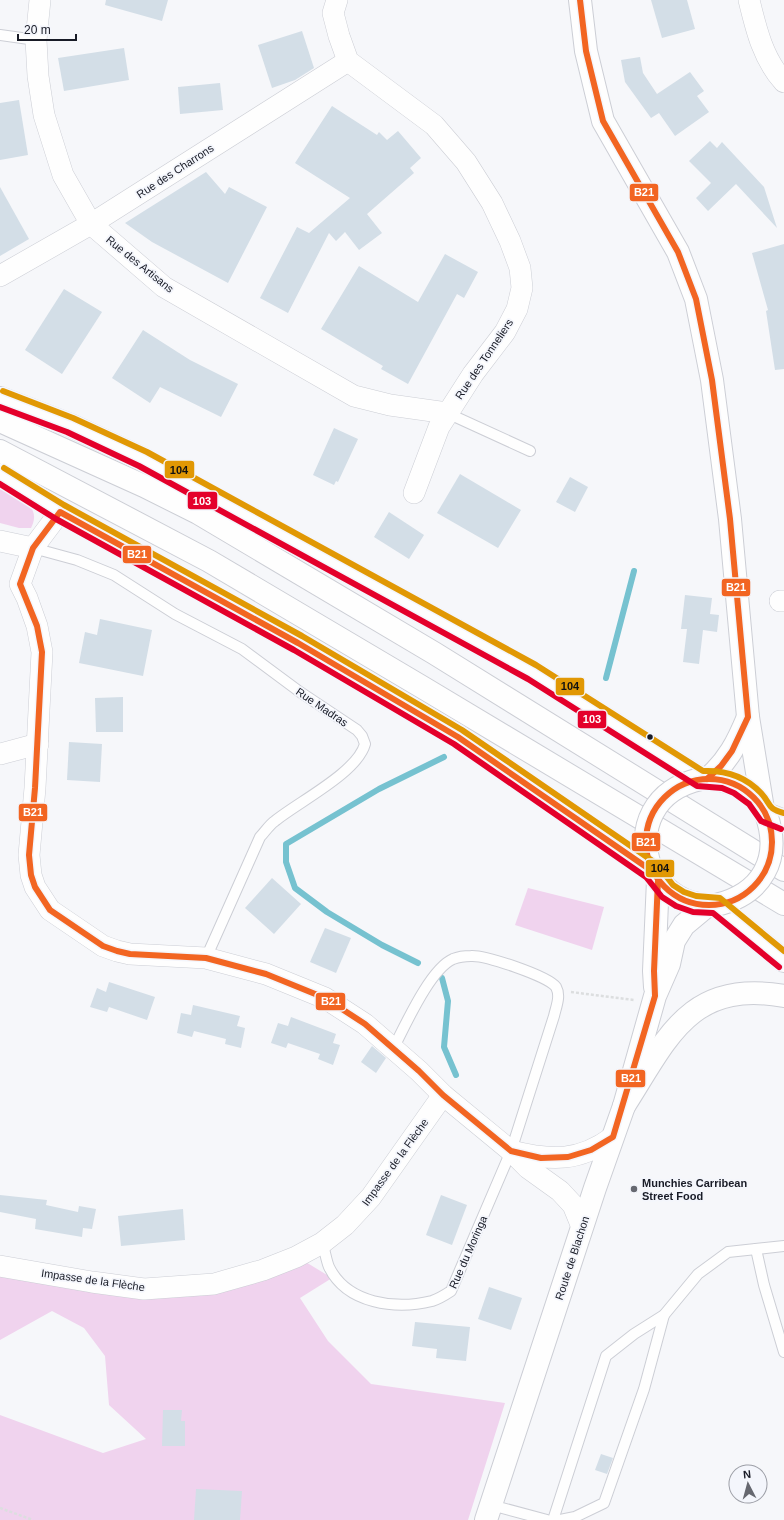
<svg xmlns="http://www.w3.org/2000/svg" width="784" height="1520" viewBox="0 0 784 1520" font-family="Helvetica,sans-serif">
<style>
.green{fill:#f0d3ee}
.lines{fill:none;stroke-linecap:round;stroke-linejoin:round}
.stream{stroke:#76c2d0;stroke-width:6}
.building{fill:#d3dee7}
.lane-casing{stroke:#ccced5;stroke-width:12}
.street-casing{stroke:#ccced5;stroke-width:22}
.secondary-casing{stroke:#ccced5;stroke-width:24}
.primary-casing{stroke:#ccced5;stroke-width:24}
.highway-casing{stroke:#ccced5;stroke-width:24}
.path{stroke:#dcdedf;stroke-width:2.5;stroke-dasharray:3 2;stroke-linecap:butt}
.lane{stroke:#fefefe;stroke-width:10}
.street{stroke:#fefefe;stroke-width:21}
.secondary{stroke:#fefefe;stroke-width:22}
.primary{stroke:#fefefe;stroke-width:22}
.highway{stroke:#fefefe;stroke-width:22}
.primary-bridge-casing{stroke:#ccced5;stroke-width:24;stroke-linecap:butt}
.primary-bridge{stroke:#fefefe;stroke-width:22}
.bus-1-casing{stroke:#f4f6fc;stroke-width:9}
.bus-2-casing{stroke:#f4f6fc;stroke-width:9}
.bus-3-casing{stroke:#f4f6fc;stroke-width:9}
.bus-1{stroke:#f26522;stroke-width:6}
.bus-2{stroke:#e4002b;stroke-width:6}
.bus-3{stroke:#e19804;stroke-width:6}
.bus-dot{fill:#181b26;stroke:#f4f6fc;stroke-width:1.5}
.poi-dot{fill:#666870;stroke:#f4f6fc;stroke-width:1.5}
.labels{text-anchor:middle;dominant-baseline:central;stroke-width:3.5;stroke-linejoin:round;paint-order:stroke}
.street-label{font-size:11px;fill:#181b26;stroke:#f4f6fc}
.poi-label{font-size:11px;font-weight:bold;fill:#181b26;stroke:#f4f6fc;text-anchor:start}
.line-badge{stroke:#f4f6fc;stroke-width:1.5}
.badge-label{font-size:11px;text-anchor:middle;font-weight:bold;fill:#fff}
.pale-badge-label{font-size:11px;text-anchor:middle;font-weight:bold;fill:#111}
</style>
<rect width="100%" height="100%" fill="#f6f7fa"/>
<g class="green">
<path d="M0 488C17 497 43 505 31 528H19L0 523Z"/>
<path d="M528 888 604 907 592 950 515 925Z"/>
<path d="M304 1261 332 1278 300 1298 328 1341 371 1384 505 1403 468 1520H0V1415L103 1453 146 1439 109 1405 105 1356 84 1328 52 1311 0 1340V1274L165 1297Z"/>
</g>
<g class="lines">
<g class="stream">
<path d="M606 678 634 571"/>
<path d="M418 963 382 945 327 912 295 888 286 862V844L379 789 444 757"/>
<path d="M442 978 448 1001 444 1047 456 1075"/>
</g>
</g>
<g class="building">
<path d="M106 0H168L162 21 105 5Z"/>
<path d="M651 0H687L695 29 662 38Z"/>
<path d="M302 31 314 68 295 80 272 88 258 45Z"/>
<path d="M124 48 129 80 64 91 58 58Z"/>
<path d="M640 57 643 73 657 94 690 72 704 91 697 96 709 112 675 136 659 113 651 118 625 82 621 60Z"/>
<path d="M220 83 223 110 180 114 178 87Z"/>
<path d="M19 100 28 155 0 160V103Z"/>
<path d="M332 106 377 135 379 132 387 140 398 131 421 158 410 168 414 173 367 214 382 233 359 250 345 232 336 241 329 233 288 313 260 298 297 227 309 233 350 198 295 163Z"/>
<path d="M710 141 717 148 722 142 764 187 777 228 736 184 708 211 696 198 711 183 689 161Z"/>
<path d="M206 172 225 194 229 187 267 207 228 283 152 242 125 223Z"/>
<path d="M0 187 29 239 0 256Z"/>
<path d="M784 244V369L775 370 766 311 768 310 752 253Z"/>
<path d="M445 254 478 272 464 298 457 294 408 384 381 369 383 366 321 329 359 266 418 302Z"/>
<path d="M64 289 102 312 62 374 25 350Z"/>
<path d="M143 330 190 360 238 384 221 417 160 387 150 403 112 378Z"/>
<path d="M334 428 358 439 338 482 336 481 334 485 313 475Z"/>
<path d="M460 474 521 510 498 548 437 513Z"/>
<path d="M570 477 588 487 575 512 556 502Z"/>
<path d="M389 512 424 535 409 559 374 537Z"/>
<path d="M685 595 712 598 710 614 719 615 717 632 703 630 699 664 683 662 687 629H681Z"/>
<path d="M100 619 152 630 143 676 79 663 85 632 97 635Z"/>
<path d="M123 697V732H96L95 698Z"/>
<path d="M69 742 102 744 100 782 67 780Z"/>
<path d="M272 878 301 904 274 934 245 908Z"/>
<path d="M325 928 351 938 336 973 310 962Z"/>
<path d="M109 982 155 997 147 1020 109 1007 107 1012 90 1007 97 988 106 992Z"/>
<path d="M193 1005 240 1016 237 1026 245 1028 241 1048 225 1044 226 1039 194 1031 192 1037 177 1033 181 1013 191 1015Z"/>
<path d="M291 1017 336 1034 333 1043 340 1045 333 1065 318 1059 320 1054 288 1043 286 1048 271 1043 278 1023 288 1026Z"/>
<path d="M372 1046 386 1058 376 1073 361 1062Z"/>
<path d="M0 1195 47 1200 46 1205 78 1212 79 1206 96 1209 92 1229 83 1228 82 1237 35 1229 36 1219 0 1212Z"/>
<path d="M441 1195 467 1205 452 1245 426 1235Z"/>
<path d="M183 1209 185 1240 121 1246 118 1216Z"/>
<path d="M489 1287 522 1298 511 1330 478 1319Z"/>
<path d="M415 1322 470 1327 466 1361 436 1358 437 1349 412 1346Z"/>
<path d="M163 1410H182L181 1421H185V1446H162Z"/>
<path d="M601 1454 613 1458 607 1474 595 1470Z"/>
<path d="M196 1489 242 1491 240 1520H194Z"/>
</g>
<g class="lines">
<defs>
<g id="lane">
<path d="M0 35 36 40"/>
<path d="M447 413 530 451"/>
<path d="M33 548 77 560 114 575 175 614 242 649 300 692 357 730 362 736 365 744C357 773 298 802 275 821 269 825 265 832 260 837L206 958"/>
<path d="M322 1243C325 1250 326 1260 329 1267 347 1304 396 1310 432 1301 438 1299 445 1295 451 1291L511 1151 554 1016C556 1007 561 996 556 987 548 976 485 955 471 956 466 956 458 957 453 959 430 969 405 1026 393 1049"/>
<path d="M756 1249 764 1285 784 1352"/>
<path d="M491 1505 547 1520"/>
<path d="M553 1520 606 1356 634 1334 664 1315 698 1274 728 1252 784 1246"/>
<path d="M560 1520 575 1517 604 1503 644 1389 664 1315"/>
</g>
<g id="street">
<path d="M40 0 36 40 38 76 44 115 63 175 91 224 164 287 354 396 390 405 447 413"/>
<path d="M337 0 333 13 339 36 348 61 434 125 466 162 492 203 510 241 520 268 522 288 517 309 505 332 473 374 439 427 414 493"/>
<path d="M749 0C756 29 763 59 784 82"/>
<path d="M0 276 91 224 348 61"/>
<path d="M60 512 33 548 20 584 27 598 37 626 42 652 35 788 29 855 31 875 35 887 50 910 103 946 117 951 130 954 206 958 266 974 325 998 365 1024 419 1071 443 1095 511 1151 528 1168 560 1191 573 1205 582 1227"/>
<path d="M0 541 33 548"/>
<path d="M780 601H784"/>
<path d="M0 754 38 744"/>
<path d="M511 1151C551 1161 579 1162 613 1137"/>
<path d="M0 1266 92 1282 144 1289 214 1284 263 1270 296 1257 322 1243 345 1225 371 1197 443 1095"/>
</g>
<g id="secondary">
<path d="M655 987 654 971 658 880"/>
<path d="M486 1520 595 1188 624 1106 655 996 669 964 674 941 684 925 708 905"/>
</g>
<g id="primary">
<path d="M580 0 586 51 603 121 678 252 696 299 712 380 730 519 748 717 763 809"/>
<path d="M701 779C726 777 752 789 765 812"/>
<path d="M707 779C728 762 738 741 748 717"/>
<path d="M652 871C667 894 688 907 716 905"/>
</g>
<g id="highway">
<path d="M0 398 70 425 143 459 532 672 701 779"/>
<path d="M0 421 144 486 198 513 434 653 784 870"/>
<path d="M0 451 209 561 422 687 784 904"/>
<path d="M0 475 60 512 298 643 458 737 652 871"/>
<path d="M766 814 784 821"/>
<path d="M716 905 784 961"/>
<path d="M624 1106C667 1039 689 979 784 996"/>
</g>
</defs>
<use href="#lane" class="lane-casing"/>
<use href="#street" class="street-casing"/>
<use href="#secondary" class="secondary-casing"/>
<use href="#primary" class="primary-casing"/>
<use href="#highway" class="highway-casing"/>
<g class="path">
<path d="M571 992 634 1000"/>
<path d="M0 1508 33 1520"/>
</g>
<use href="#lane" class="lane"/>
<use href="#street" class="street"/>
<use href="#secondary" class="secondary"/>
<use href="#primary" class="primary"/>
<use href="#highway" class="highway"/>
<defs>
<g id="primary-bridge">
<path d="M652 871C635 827 655 789 701 779"/>
<path d="M716 905C762 894 782 859 766 814"/>
</g>
</defs>
<use href="#primary-bridge" class="primary-bridge-casing"/>
<use href="#primary-bridge" class="primary-bridge"/>
<defs>
<g id="bus-1">
<path d="M580 0 586 51 603 121 678 252 696 299 712 380 730 519 748 717 732 751 721 766 707 779"/>
<circle cx="709" cy="842" r="63"/>
<path d="M652 871 458 737 298 643 60 512 33 548 20 584 37 626 42 652 35 788 29 855 31 875 35 887 50 910 103 946 117 951 130 954 206 958 266 974 325 998 365 1024 419 1071 443 1095 511 1151 541 1158 568 1157 591 1150 613 1137 655 996 654 971 658 880"/>
</g>
<g id="bus-2">
<path d="M0 407 67 432 139 466 528 679 697 786 722 788 734 793 749 804 761 821 781 829"/>
<path d="M0 484 56 519 294 650 454 744 646 877 662 897 676 906 693 912 713 913 779 967"/>
</g>
<g id="bus-3">
<path d="M3 391 73 418 147 452 536 665 703 771C725 770 746 777 761 793 772 805 766 808 784 813"/>
<path d="M4 468 64 505 302 636 462 730 657 864 673 885 684 892 696 896 720 898 784 951"/>
</g>
</defs>
<use href="#bus-1" class="bus-1-casing"/>
<use href="#bus-2" class="bus-2-casing"/>
<use href="#bus-3" class="bus-3-casing"/>
<use href="#bus-1" class="bus-1"/>
<use href="#bus-2" class="bus-2"/>
<use href="#bus-3" class="bus-3"/>
</g>
<circle class="bus-dot" cx="650" cy="737" r="3.5"/>
<circle class="poi-dot" cx="634" cy="1189" r="4"/>
<g class="labels">
<g class="street-label">
<text transform="translate(175 171) rotate(-33)">Rue des Charrons</text>
<text transform="translate(140 264) rotate(39)">Rue des Artisans</text>
<text transform="translate(484 359) rotate(-56)">Rue des Tonneliers</text>
<text transform="translate(322 707) rotate(34)">Rue Madras</text>
<text transform="translate(395 1162) rotate(-54)">Impasse de la Flèche</text>
<text transform="translate(468 1252) rotate(-66)">Rue du Moringa</text>
<text transform="translate(572 1258) rotate(-72)">Route de Blachon</text>
<text transform="translate(93 1280) rotate(8)">Impasse de la Flèche</text>
</g>
<g class="poi-label">
<text x="642" y="1183">Munchies Carribean<tspan x="642" dy="13">Street Food</tspan></text>
</g>
</g>
<g class="line-badge">
<rect x="629" y="183" width="30" height="19" rx="4" fill="#f26522"/>
<rect x="164" y="460" width="31" height="19" rx="4" fill="#e19804"/>
<rect x="187" y="491" width="31" height="19" rx="4" fill="#e4002b"/>
<rect x="122" y="545" width="30" height="19" rx="4" fill="#f26522"/>
<rect x="721" y="578" width="30" height="19" rx="4" fill="#f26522"/>
<rect x="555" y="677" width="30" height="19" rx="4" fill="#e19804"/>
<rect x="577" y="710" width="30" height="19" rx="4" fill="#e4002b"/>
<rect x="18" y="803" width="30" height="19" rx="4" fill="#f26522"/>
<rect x="631" y="832" width="30" height="20" rx="4" fill="#f26522"/>
<rect x="645" y="859" width="30" height="19" rx="4" fill="#e19804"/>
<rect x="315" y="992" width="31" height="19" rx="4" fill="#f26522"/>
<rect x="615" y="1069" width="31" height="19" rx="4" fill="#f26522"/>
</g>
<g class="badge-label">
<text x="644" y="196">B21</text>
<text x="202" y="505">103</text>
<text x="137" y="558">B21</text>
<text x="736" y="591">B21</text>
<text x="592" y="723">103</text>
<text x="33" y="816">B21</text>
<text x="646" y="846">B21</text>
<text x="331" y="1005">B21</text>
<text x="631" y="1082">B21</text>
</g>
<g class="pale-badge-label">
<text x="179" y="474">104</text>
<text x="570" y="690">104</text>
<text x="660" y="872">104</text>
</g>
<g transform="translate(748 1484) rotate(354)"><circle r="19" fill="#f4f6fc" stroke="#9c9ea6"/>
<path d="M0-3L7 15L0 10L-7 15Z" fill="#666870"/>
<text y="-6" font-size="11" font-weight="bold" text-anchor="middle" fill="#181b26">N</text>
</g>
<path d="M18 34v6h58v-6" fill="none" stroke="#181b26" stroke-width="2"/>
<text x="24" y="34" font-size="12" fill="#181b26" stroke="#f4f6fc" stroke-width="3" paint-order="stroke">20 m</text>
</svg>
